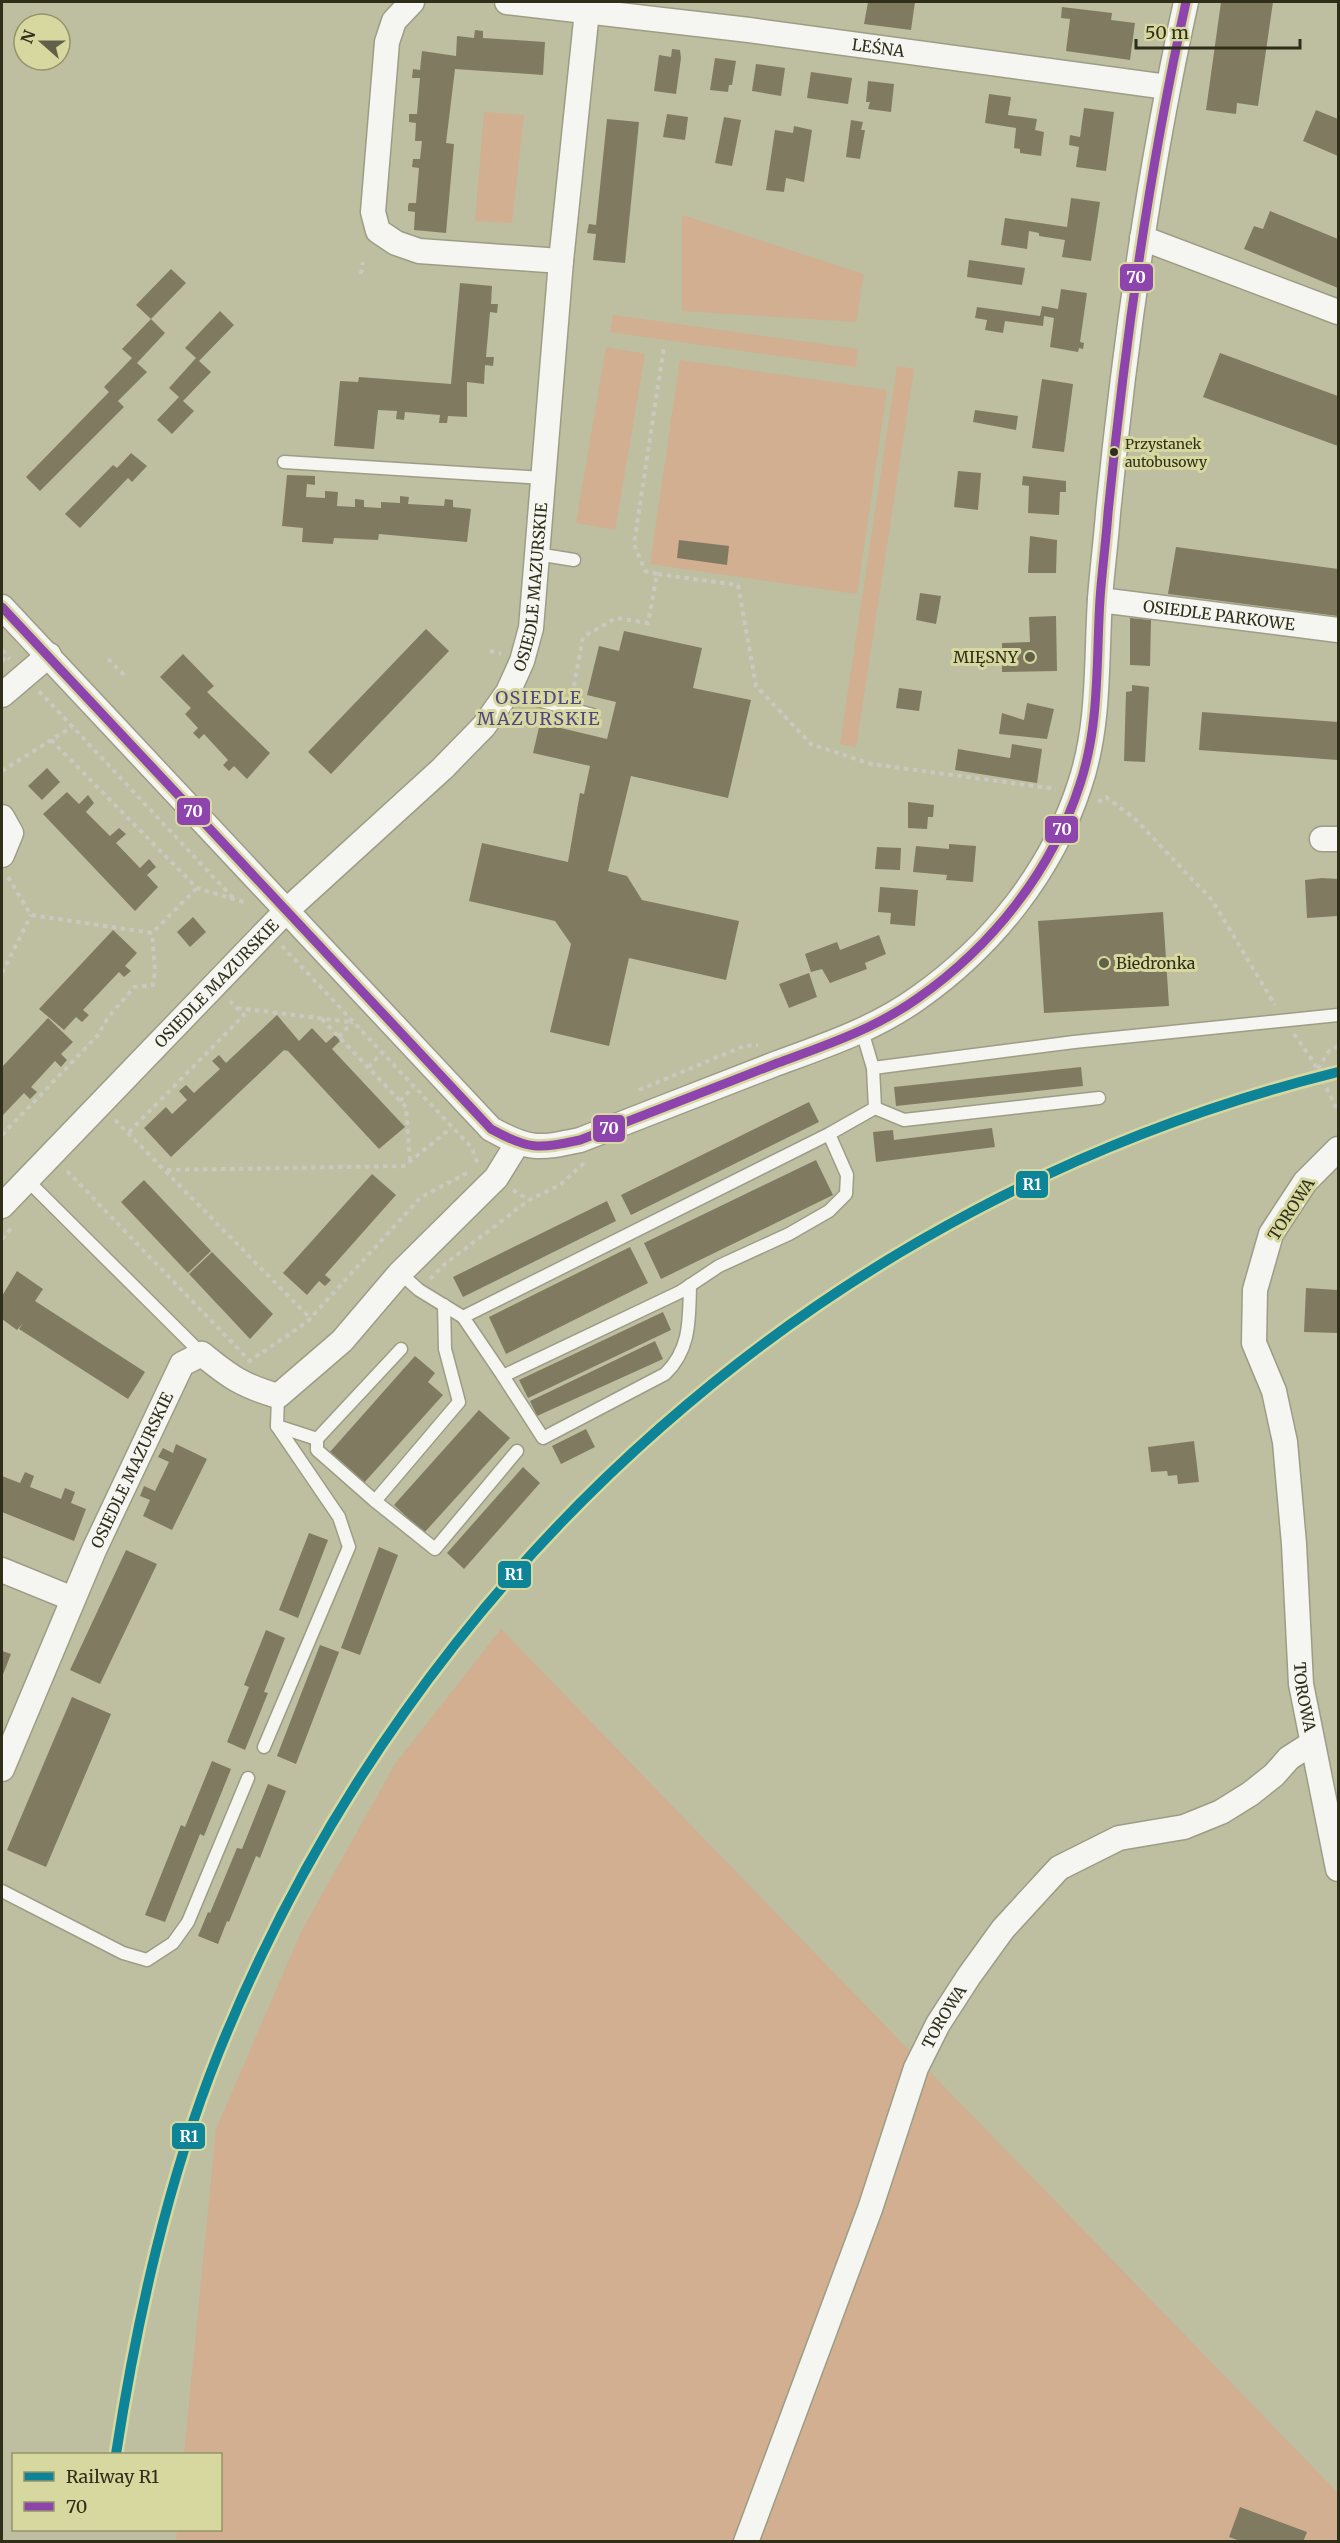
<svg xmlns="http://www.w3.org/2000/svg" width="1340" height="2543" viewBox="0 0 1340 2543" font-family="Merriweather,serif">
<style>
.green{fill:#d1af90}
.building{fill:#807b60}
.lines{fill:none;stroke-linecap:round;stroke-linejoin:round}
.lane-casing{stroke:#9d9d86;stroke-width:15}
.street-casing{stroke:#9d9d86;stroke-width:27}
.path{stroke:#c9c9c0;stroke-width:4;stroke-dasharray:4.5 4.5;stroke-linecap:butt}
.lane{stroke:#f5f5f1;stroke-width:12}
.street{stroke:#f5f5f1;stroke-width:24}
.bus-1-casing{stroke:#d7d8a0;stroke-width:14}
.bus-1{stroke:#8e44ad;stroke-width:9}
.rail-1-casing{stroke:#d7d8a0;stroke-width:15}
.rail-1{stroke:#0e8498;stroke-width:10}
.bus-dot{fill:#2f2f19;stroke:#d7d8a0;stroke-width:2}
.poi-dot{fill:#616149;stroke:#d7d8a0;stroke-width:2}
.labels{text-anchor:middle;dominant-baseline:central;stroke-width:6;stroke-linejoin:round;paint-order:stroke}
.bus-label{font-size:14px;fill:#2f2f19;stroke:#d7d8a0;text-anchor:start}
.street-label{font-size:16px;fill:#2f2f19;stroke:#d7d8a0}
.poi-label{font-size:16px;fill:#2f2f19;stroke:#d7d8a0;text-anchor:end}
.neighbourhood-label{font-size:18px;letter-spacing:1.5px;fill:#4f4684;stroke:#d7d8a0}
.line-badge{stroke:#d7d8a0;stroke-width:2}
.badge-label{font-size:16px;text-anchor:middle;font-weight:bold;fill:#fff}
</style>
<rect width="100%" height="100%" fill="#bebea1"/>
<g class="green">
<path d="M484 112 524 115 512 223 475 221Z"/>
<path d="M682 215 864 274 856 322 682 311Z"/>
<path d="M613 315 858 349 856 367 610 332Z"/>
<path d="M606 347 645 354 615 530 576 523Z"/>
<path d="M680 360 887 390 857 594 650 564Z"/>
<path d="M897 366 914 369 856 747 840 744Z"/>
<path d="M501 1629 1338 2493V2542H176L177 2530H220V2454H184L216 2129 301 1932 395 1764Z"/>
</g>
<g class="building">
<path d="M868 2H915L911 30 864 24Z"/>
<path d="M1221 2H1273L1258 106 1237 103 1236 114 1206 110Z"/>
<path d="M1062 7 1112 13 1111 20 1135 23 1130 60 1066 51 1070 19 1061 18Z"/>
<path d="M475 30 483 31V38L545 42 543 75 455 69 446 143 454 144 446 233 414 230 415 212 408 211V206L409 203H416L419 168 412 167 413 159H420L422 141H415L416 123 409 122V114H417L420 78H412L413 69 420 70 422 51 456 56 457 36 474 38Z"/>
<path d="M672 49 680 50 681 58 676 94 654 91 659 55 671 57Z"/>
<path d="M715 58 736 61 732 85H729L728 92 710 90Z"/>
<path d="M756 64 785 68 781 96 752 91Z"/>
<path d="M811 72 852 78 848 104 807 98Z"/>
<path d="M868 81 894 84 891 112 868 109 870 102H866Z"/>
<path d="M989 94 1011 97 1008 115 1037 119 1035 130 1044 132 1041 156 1020 153V149L1014 148 1016 128 985 123Z"/>
<path d="M1084 108 1114 112 1106 171 1076 167 1079 147 1069 145 1070 135 1080 137Z"/>
<path d="M1316 110 1338 119V156L1303 141Z"/>
<path d="M667 114 688 117 685 140 663 137Z"/>
<path d="M724 117 741 120 732 166 715 163Z"/>
<path d="M607 119 639 122 625 263 593 260 596 234 587 233 589 224 596 225Z"/>
<path d="M851 120 863 122 861 130H865L860 159 846 157Z"/>
<path d="M794 126 812 130 804 182 786 178 784 192 766 190 775 130 793 133Z"/>
<path d="M1071 198 1100 202 1091 261 1062 257 1065 240 1039 236V233L1029 231 1027 249 1001 245 1005 218 1067 227Z"/>
<path d="M1270 211 1338 239V288L1244 249 1254 226 1263 229Z"/>
<path d="M969 260 1025 268 1022 285 967 277Z"/>
<path d="M171 269 186 283 151 319 136 305Z"/>
<path d="M460 283 492 286 491 304H498L497 313 490 312 486 357H494L493 366 485 365 484 384 467 382V417L448 416 447 423H439L440 415 405 412 404 420 396 419 397 411 378 410 374 449 334 446 340 381 358 382 359 377 451 384Z"/>
<path d="M1061 289 1087 293 1080 342 1084 343 1083 349 1079 348 1078 352 1050 347 1054 318 1044 316 1043 326 1005 321 1003 333 985 330 987 320 975 318 977 307 1040 316 1042 306 1058 309Z"/>
<path d="M220 311 234 325 199 361 211 372 183 401 194 411 172 434 157 420 179 397 169 388 196 358 185 348Z"/>
<path d="M151 319 165 333 137 363 147 372 118 401 124 407 40 491 26 477 109 392 104 387 132 358 122 349Z"/>
<path d="M1220 353 1338 396V446L1203 397Z"/>
<path d="M1042 379 1073 384 1064 452 1032 448Z"/>
<path d="M975 410 1018 416 1016 430 973 422Z"/>
<path d="M131 453 147 466 132 482 128 478 80 528 65 514 113 465 117 468Z"/>
<path d="M958 471 981 473 978 510 954 507Z"/>
<path d="M287 475 315 476V485L307 484 306 497 325 498V491L338 492 337 506 355 507V499L364 500V507L381 508V502L400 503V496L409 497 408 504 444 506 445 499 453 500V507L471 509 467 542 379 534 378 540 334 538 333 544 302 542 303 528 282 526Z"/>
<path d="M1023 476 1066 481V492H1060L1059 515 1028 513 1029 486 1022 485Z"/>
<path d="M1030 536 1057 540 1056 573H1028Z"/>
<path d="M679 540 729 546 727 565 677 558Z"/>
<path d="M1176 547 1338 569V616L1168 594Z"/>
<path d="M920 593 941 596 936 624 916 620Z"/>
<path d="M1056 616 1057 671 1002 672V643L1030 642 1029 617Z"/>
<path d="M1130 618 1151 620 1150 666 1130 665Z"/>
<path d="M426 629 449 651 331 774 308 752Z"/>
<path d="M624 631 702 648 693 688 751 700 728 798 631 776 608 871 627 876 642 900 739 921 726 980 629 958 609 1046 550 1032 571 944 555 921 469 901 482 843 568 862 580 793 584 794 590 766 533 753 540 723 607 739 616 702 587 695 599 646 619 651Z"/>
<path d="M183 654 214 686 207 692 270 753 247 779 234 766 229 771 223 765 228 760 204 734 199 739 193 733 198 728 185 714 191 708 160 677Z"/>
<path d="M1132 685 1149 687 1145 762 1124 761 1126 692 1132 691Z"/>
<path d="M899 688 922 691 919 711 896 708Z"/>
<path d="M1027 703 1054 709 1047 739 999 734 1002 713 1024 720Z"/>
<path d="M1202 712 1338 722V760L1199 750Z"/>
<path d="M1012 744 1042 749 1037 783 955 770 958 749 1010 758Z"/>
<path d="M47 768 60 782 42 800 28 786Z"/>
<path d="M67 792 79 804 88 795 94 803 86 812 110 836 119 828 126 834 116 843 140 868 149 859 156 867 147 875 158 887 135 911 43 814Z"/>
<path d="M908 802 934 805 933 817H928L927 829 908 828Z"/>
<path d="M949 844 976 846 973 882 946 880 947 875 913 872 916 846 949 849Z"/>
<path d="M877 847 901 848 900 870 875 869Z"/>
<path d="M1322 878 1338 879V916L1307 918 1305 880Z"/>
<path d="M880 887 918 890 915 926 890 924 891 913 878 912Z"/>
<path d="M1163 912 1169 1006 1044 1013 1038 921Z"/>
<path d="M193 917 206 932 190 947 177 932Z"/>
<path d="M113 930 137 953 125 966 131 971 124 977 119 972 83 1010 89 1015 82 1022 76 1017 64 1030 39 1009Z"/>
<path d="M879 935 886 954 865 963 867 969 830 983 822 969 811 972 805 954 837 942 840 950Z"/>
<path d="M809 973 817 997 789 1008 779 984Z"/>
<path d="M277 1015 299 1041 312 1028 326 1043 335 1035 340 1041 332 1049 405 1127 379 1149 288 1051 284 1050 171 1157 144 1128 166 1107 172 1114 187 1100 179 1091 186 1085 194 1093 220 1069 212 1061 219 1055 226 1063Z"/>
<path d="M48 1018 73 1042 61 1054 67 1060 61 1067 55 1061 31 1087 37 1092 30 1099 24 1093 2 1116V1067Z"/>
<path d="M1081 1067 1083 1086 896 1106 894 1087Z"/>
<path d="M809 1102 819 1122 631 1215 621 1195Z"/>
<path d="M992 1128 995 1147 876 1162 873 1132 893 1130 894 1140Z"/>
<path d="M816 1160 833 1195 661 1279 644 1243Z"/>
<path d="M372 1174 396 1195 325 1275 331 1280 325 1286 319 1281 307 1295 283 1273Z"/>
<path d="M144 1180 211 1251 188 1273 121 1202Z"/>
<path d="M607 1201 616 1221 463 1297 453 1277Z"/>
<path d="M630 1247 648 1283 506 1354 489 1317Z"/>
<path d="M212 1252 273 1314 250 1339 189 1274Z"/>
<path d="M17 1271 43 1289 35 1301 145 1372 128 1399 19 1329 23 1323 17 1330 2 1319V1296Z"/>
<path d="M1306 1288 1338 1290V1333L1304 1332Z"/>
<path d="M663 1312 671 1330 528 1398 519 1380Z"/>
<path d="M655 1341 663 1359 537 1416 530 1401Z"/>
<path d="M415 1356 435 1373 428 1382 443 1395 363 1484 329 1453Z"/>
<path d="M479 1410 510 1438 424 1533 394 1505Z"/>
<path d="M586 1429 595 1447 561 1464 552 1446Z"/>
<path d="M1194 1441 1199 1482 1178 1484 1177 1475 1168 1476 1167 1471 1151 1472 1148 1447Z"/>
<path d="M176 1444 207 1459 172 1530 143 1516 150 1500 140 1496 144 1486 155 1491 169 1462 158 1457 163 1448 173 1453Z"/>
<path d="M523 1467 540 1483 464 1569 447 1553Z"/>
<path d="M25 1472 34 1476 30 1487 61 1499 65 1488 75 1492 71 1503 86 1509 74 1541 2 1512V1476L20 1483Z"/>
<path d="M309 1533 328 1540 298 1618 279 1610Z"/>
<path d="M379 1547 398 1555 360 1655 341 1648Z"/>
<path d="M126 1550 157 1564 100 1684 70 1670Z"/>
<path d="M266 1630 285 1638 264 1692 268 1693 245 1750 227 1742 249 1687 244 1685Z"/>
<path d="M320 1645 339 1652 296 1764 277 1756Z"/>
<path d="M2 1651 11 1654 2 1677Z"/>
<path d="M72 1697 111 1714 46 1867 7 1850Z"/>
<path d="M212 1761 231 1769 204 1836 200 1834 165 1922 145 1915 181 1825 185 1827Z"/>
<path d="M268 1784 286 1791 260 1858 256 1856 229 1922 227 1921 218 1944 198 1936 208 1912 210 1913 237 1848 242 1849Z"/>
<path d="M1240 2507 1307 2532 1303 2542H1243L1229 2537Z"/>
</g>
<g class="lines">
<defs>
<g id="lane">
<path d="M284 462 543 478"/>
<path d="M537 554 574 560"/>
<path d="M508 692 593 715"/>
<path d="M862 1031 873 1068 875 1108 904 1120 1099 1098"/>
<path d="M873 1068 1074 1042 1338 1015"/>
<path d="M829 1134 847 1175 846 1194 829 1211 789 1234 719 1266 680 1292 503 1376 463 1317 829 1134 875 1108"/>
<path d="M27 1180 202 1354"/>
<path d="M400 1273 419 1290 463 1317"/>
<path d="M444 1305 445 1349 459 1402 375 1501 435 1549 517 1451"/>
<path d="M503 1376 543 1438 665 1374C691 1349 689 1319 690 1285"/>
<path d="M278 1396 277 1426 317 1439"/>
<path d="M375 1501 317 1450V1439L401 1349"/>
<path d="M264 1747 349 1547 339 1517 277 1426"/>
<path d="M2 1891 123 1953 147 1960 173 1943 188 1922 248 1778"/>
</g>
<g id="street">
<path d="M412 2 394 21 387 42 373 212 378 231 396 243 419 251 561 261"/>
<path id="s1" d="M507 2 749 30 1167 87"/>
<path d="M1142 238 1338 312"/>
<path id="s2" d="M1100 600 1338 630"/>
<path d="M2 607 491 1129C529 1150 538 1149 580 1140 645 1115 710 1089 775 1064 824 1046 875 1029 918 998 992 946 1052 871 1080 784 1100 724 1096 662 1100 599 1102 570 1106 542 1108 513 1125 341 1149 170 1186 2"/>
<path d="M2 695 49 655"/>
<path d="M2 817 11 833 2 855"/>
<path d="M1322 839H1338"/>
<path id="s3" d="M1338 1149 1305 1182 1271 1234 1255 1290 1254 1343 1274 1391 1285 1442 1294 1544 1301 1684 1338 1869"/>
<path id="s4" d="M2 1206 286 911 442 769 484 726 508 692 522 661 531 628 561 261 587 11"/>
<path d="M2 1570 73 1599"/>
<path id="s5" d="M2 1769 94 1550 182 1364 202 1354C230 1377 243 1386 278 1396L342 1341 400 1273 496 1178 517 1144"/>
<path id="s6" d="M746 2542 870 2209 916 2068 938 2024 969 1976 1003 1929 1059 1868 1119 1838 1184 1827 1221 1812 1250 1794 1274 1775 1289 1758 1311 1744"/>
</g>
</defs>
<use href="#lane" class="lane-casing"/>
<use href="#street" class="street-casing"/>
<g class="path">
<path d="M361 274 363 262"/>
<path d="M657 574 645 571 634 544 664 346"/>
<path d="M2 650 7 656"/>
<path d="M490 651 501 654"/>
<path d="M108 659 127 678"/>
<path d="M2 661 7 656 10 659"/>
<path d="M569 690 573 691 583 637 616 618 648 623 657 574 738 585 756 686 811 744 871 764 1056 789"/>
<path d="M39 691 233 898"/>
<path d="M51 740 197 888 247 903"/>
<path d="M2 771 72 727"/>
<path d="M1098 802 1106 797 1134 818 1212 900 1275 1005"/>
<path d="M8 877 31 915 152 933 197 888"/>
<path d="M282 946 472 1148 478 1165"/>
<path d="M2 973 31 915"/>
<path d="M237 1008 351 1022"/>
<path d="M322 1019 406 1107 410 1161"/>
<path d="M1294 1034 1313 1061 1338 1111"/>
<path d="M339 1037 352 1022"/>
<path d="M368 1067 381 1054"/>
<path d="M1318 1069 1329 1051 1338 1046"/>
<path d="M639 1090 744 1046 758 1045"/>
<path d="M400 1101 413 1087"/>
<path d="M115 1120 310 1318"/>
<path d="M129 1132 244 1015 230 1001"/>
<path d="M2 1135 98 1035 107 1019 134 987 153 985 155 971 152 933"/>
<path d="M167 1170 404 1166 451 1128"/>
<path d="M67 1171 247 1358"/>
<path d="M513 1190 529 1200"/>
<path d="M2 1239 13 1226"/>
<path d="M430 1279 445 1264 529 1200 560 1185 584 1163"/>
<path d="M248 1362 307 1322 421 1197 467 1173"/>
</g>
<use href="#lane" class="lane"/>
<use href="#street" class="street"/>
<defs>
<path id="bus-1" d="M2 607 491 1129C529 1150 538 1149 580 1140 645 1115 710 1089 775 1064 824 1046 875 1029 918 998 992 946 1052 871 1080 784 1100 724 1096 662 1100 599 1102 570 1106 542 1108 513 1125 341 1149 170 1186 2"/>
</defs>
<use href="#bus-1" class="bus-1-casing"/>
<use href="#bus-1" class="bus-1"/>
<defs>
<path id="rail-1" d="M116 2454C137 2319 167 2182 218 2054 414 1567 828 1198 1338 1072"/>
</defs>
<use href="#rail-1" class="rail-1-casing"/>
<use href="#rail-1" class="rail-1"/>
</g>
<circle class="bus-dot" cx="1114" cy="452" r="5"/>
<g class="poi-dot">
<circle cx="1030" cy="657" r="6"/>
<circle cx="1104" cy="963" r="6"/>
</g>
<g class="labels">
<g class="bus-label">
<text x="1125" y="444">Przystanek<tspan x="1125" dy="18">autobusowy</tspan></text>
</g>
<g class="street-label">
<text stroke="none"><textPath href="#s1" startOffset="374">LEŚNA</textPath></text>
<text stroke="none"><textPath href="#s4" startOffset="831">OSIEDLE MAZURSKIE</textPath></text>
<text stroke="none"><textPath href="#s2" startOffset="120">OSIEDLE PARKOWE</textPath></text>
<text stroke="none"><textPath href="#s4" startOffset="309">OSIEDLE MAZURSKIE</textPath></text>
<text transform="translate(1291 1209) rotate(-57)">TOROWA</text>
<text stroke="none"><textPath href="#s5" startOffset="326">OSIEDLE MAZURSKIE</textPath></text>
<text stroke="none"><textPath href="#s3" startOffset="580">TOROWA</textPath></text>
<text stroke="none"><textPath href="#s6" startOffset="562">TOROWA</textPath></text>
</g>
<g class="poi-label">
<text x="1018" y="657">MIĘSNY</text>
<text x="1116" y="963" text-anchor="start">Biedronka</text>
</g>
<g class="neighbourhood-label">
<text x="539" y="697">OSIEDLE<tspan x="539" dy="21">MAZURSKIE</tspan></text>
</g>
</g>
<g class="line-badge">
<rect x="1119" y="263" width="35" height="29" rx="6" fill="#8e44ad"/>
<rect x="176" y="797" width="35" height="29" rx="6" fill="#8e44ad"/>
<rect x="1044" y="815" width="35" height="29" rx="6" fill="#8e44ad"/>
<rect x="592" y="1114" width="34" height="29" rx="6" fill="#8e44ad"/>
<rect x="1015" y="1170" width="34" height="29" rx="6" fill="#0e8498"/>
<rect x="497" y="1560" width="35" height="29" rx="6" fill="#0e8498"/>
<rect x="171" y="2122" width="35" height="28" rx="6" fill="#0e8498"/>
</g>
<g class="badge-label">
<text x="1136" y="283">70</text>
<text x="193" y="817">70</text>
<text x="1062" y="835">70</text>
<text x="609" y="1134">70</text>
<text x="1032" y="1190">R1</text>
<text x="514" y="1580">R1</text>
<text x="189" y="2142">R1</text>
</g>
<rect width="1340" height="2543" fill="none" stroke="#2f2f19" stroke-width="6"/>
<rect x="12" y="2453" width="210" height="78" fill="#d7d8a0" stroke="#94946a" stroke-width="1.5"/>
<rect x="24" y="2472" width="30" height="9" fill="#0e8498" stroke="#94946a" stroke-width="1.5"/>
<text x="66" y="2483" font-size="18" fill="#2f2f19">Railway R1</text>
<rect x="24" y="2502" width="30" height="9" fill="#8e44ad" stroke="#94946a" stroke-width="1.5"/>
<text x="66" y="2513" font-size="18" fill="#2f2f19">70</text>
<g transform="translate(42 42) rotate(291)"><circle r="28" fill="#d7d8a0" stroke="#94946a" stroke-width="1.5"/>
<path d="M0-4.5L10 22L0 15L-10 22Z" fill="#616149"/>
<text y="-9" font-size="16" font-weight="bold" text-anchor="middle" fill="#2f2f19">N</text>
</g>
<path d="M1136 39v9h164v-9" fill="none" stroke="#2f2f19" stroke-width="3"/>
<text x="1145" y="39" font-size="18" fill="#2f2f19" stroke="#d7d8a0" stroke-width="4.5" paint-order="stroke">50 m</text>
</svg>
